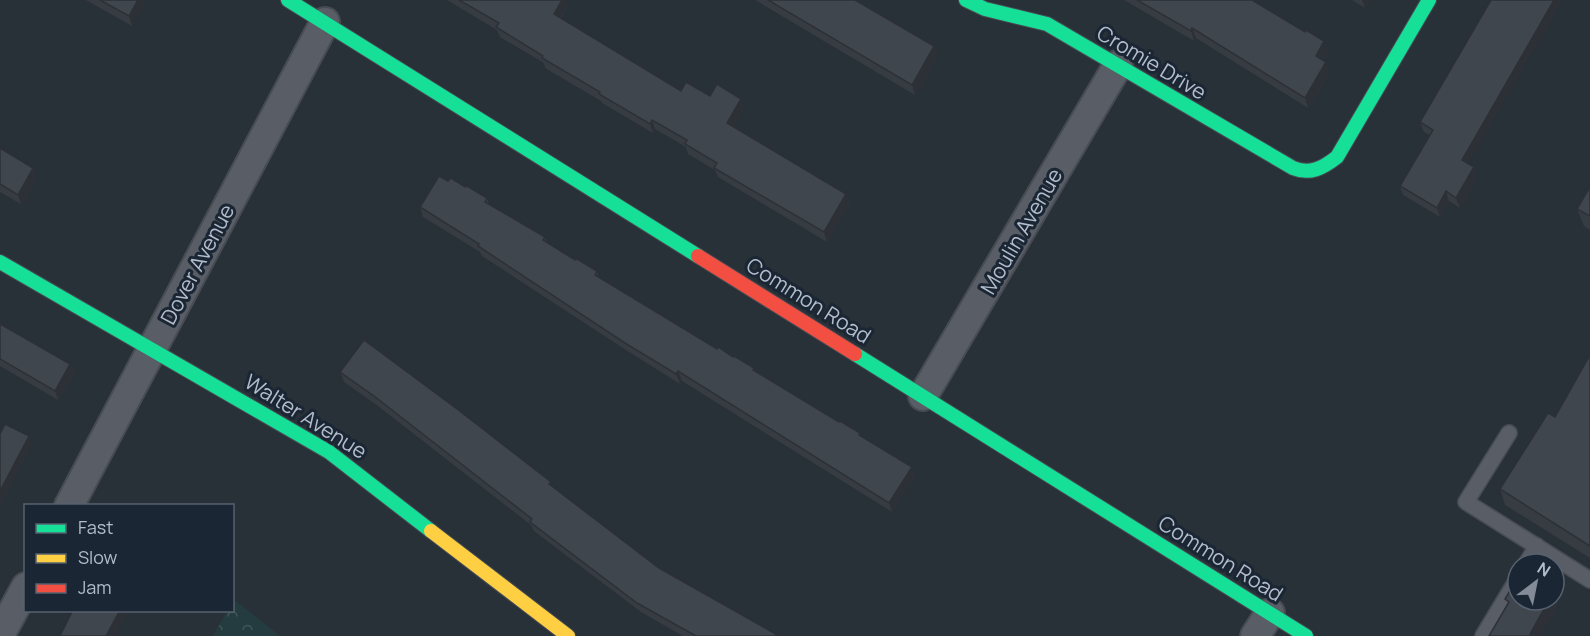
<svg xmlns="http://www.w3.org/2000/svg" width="1590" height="636" viewBox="0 0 1590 636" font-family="Manrope,sans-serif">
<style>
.forest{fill:url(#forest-crowns)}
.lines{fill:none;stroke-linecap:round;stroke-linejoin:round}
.lane-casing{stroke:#474c53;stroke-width:18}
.street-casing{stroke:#474c53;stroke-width:32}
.fast-casing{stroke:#474c53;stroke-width:16}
.slow-casing{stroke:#474c53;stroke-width:16}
.jam-casing{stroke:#474c53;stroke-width:16}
.lane{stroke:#595e66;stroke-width:15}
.street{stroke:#595e66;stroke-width:28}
.fast{stroke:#16e098;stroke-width:14}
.slow{stroke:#ffcf43;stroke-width:14}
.jam{stroke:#f24e42;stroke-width:14}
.wall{fill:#373c43}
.shaded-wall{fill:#2d3137}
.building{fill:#40464e;stroke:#2d3137;stroke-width:1.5}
.labels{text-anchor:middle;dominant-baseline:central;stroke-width:6;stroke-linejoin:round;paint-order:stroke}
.street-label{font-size:21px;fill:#b2bcca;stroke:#1b2634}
</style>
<defs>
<pattern id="forest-crowns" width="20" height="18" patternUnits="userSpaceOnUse" patternTransform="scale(1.5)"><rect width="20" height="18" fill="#243c3f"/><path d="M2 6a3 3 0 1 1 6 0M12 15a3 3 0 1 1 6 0" fill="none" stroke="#415659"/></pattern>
</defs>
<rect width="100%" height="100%" fill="#283038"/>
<path class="forest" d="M233 599 280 636H213L227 611 232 610Z"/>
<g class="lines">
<defs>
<g id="lane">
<path d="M1509 433 1466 502 1590 580"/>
<path d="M1526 564 1537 546"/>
<path d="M1483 636 1518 578"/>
</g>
<g id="street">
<path d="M923 396 1118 65"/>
<path d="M69 506 325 22"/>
<path d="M0 635 26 587"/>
<path d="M1255 636 1270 613"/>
</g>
<g id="fast">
<path d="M288 0 698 256"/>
<path d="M966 0 985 9 1047 24 1293 168C1310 175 1323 168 1337 157L1429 0"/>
<path d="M0 262 329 452 431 531"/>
<path d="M855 354 1306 636"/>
</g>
<path id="slow" d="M431 531 568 636"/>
<path id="jam" d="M698 256 855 354"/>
</defs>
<use href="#lane" class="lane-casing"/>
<use href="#street" class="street-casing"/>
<use href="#fast" class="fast-casing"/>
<use href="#slow" class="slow-casing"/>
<use href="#jam" class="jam-casing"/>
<use href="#lane" class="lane"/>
<use href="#street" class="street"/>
<use href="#fast" class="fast"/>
<use href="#slow" class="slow"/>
<use href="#jam" class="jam"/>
</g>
<g class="wall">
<path d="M86 0H147L132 26Z"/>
<path d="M447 0H564L567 8 561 18 681 91 710 96 745 108 734 127 846 194 850 203 827 242 718 177 715 170 688 154 686 147 655 129 653 133 602 103 601 101 545 68 544 63 500 37 497 30Z"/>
<path d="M755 0H855L934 46 938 56 915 95Z"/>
<path d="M1124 0H1252L1305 32 1324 41 1328 51 1323 60 1326 62 1330 72 1308 108 1196 38 1194 41Z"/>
<path d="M1352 0H1370L1365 8Z"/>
<path d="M1491 0 1468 164 1478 177 1460 208 1449 201 1440 217 1403 195 1400 186 1430 135 1424 132 1420 122Z"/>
<path d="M0 148 37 178 21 204 0 192Z"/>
<path d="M465 187 487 198 489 204 545 237 547 242 575 260 597 271 599 278 717 349 754 368 755 371 861 437 915 476 892 512 682 381 680 384 629 352 482 256 480 252 423 217 420 207Z"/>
<path d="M1590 187V230L1584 226 1577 209Z"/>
<path d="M0 324 70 364 74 373 58 400 0 366Z"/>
<path d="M1590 355V558L1505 505 1500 489 1555 417Z"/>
<path d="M340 372 553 487 659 568 779 636H683L641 612 534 531 531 525 378 406 344 382Z"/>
</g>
<g class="shaded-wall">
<path d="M138 0H147L132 26 129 16Z"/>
<path d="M562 0H564L567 8 557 23 554 14Z"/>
<path d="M1362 0H1370L1365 8Z"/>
<path d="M1554 0H1563L1465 169 1462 160Z"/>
<path d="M1192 28 1196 38 1194 41 1191 31Z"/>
<path d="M1324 41 1328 51 1319 65 1316 56Z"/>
<path d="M934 46 938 56 915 95 912 85Z"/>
<path d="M1326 62 1330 72 1308 108 1305 98Z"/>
<path d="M741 99 745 108 731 133 727 123Z"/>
<path d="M652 120 655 129 653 133 650 124Z"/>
<path d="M1474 167 1478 177 1460 208 1456 198Z"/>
<path d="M33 168 37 178 21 204 18 195Z"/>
<path d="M1446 191 1449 201 1440 217 1437 208Z"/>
<path d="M846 194 850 203 827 242 824 232Z"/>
<path d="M70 364 74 373 58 400 55 391Z"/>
<path d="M678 371 682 381 680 384 676 374Z"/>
<path d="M29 436 32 445 0 507V491Z"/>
<path d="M912 467 915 476 892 512 889 503Z"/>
<path d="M1554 591 1559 605 1541 636H1530V634L1549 600H1554Z"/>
<path d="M120 610H129L115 636H106Z"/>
</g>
<g class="building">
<path d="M100 0H138L129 16Z"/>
<path d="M459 0H562L554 14 681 91 686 82 710 96 717 84 741 99 727 123 846 194 824 232 714 168 717 163 685 144 687 140 652 120 650 124 599 94 600 92 542 58 543 56 496 27 499 23Z"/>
<path d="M768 0H855L934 46 912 85Z"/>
<path d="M1137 0H1252L1305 32 1306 30 1324 41 1316 56 1326 62 1305 98 1192 28 1191 31Z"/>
<path d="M1491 0H1554L1462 160 1474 167 1456 198 1446 191 1437 208 1400 186 1433 130 1420 122Z"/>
<path d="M0 148 33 168 18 195 0 184Z"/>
<path d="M439 176 448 181 451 178 465 187 467 186 487 198 485 202 545 237 543 240 575 260 577 259 597 271 595 275 717 349 718 347 733 357 734 356 754 368 753 370 839 422 840 421 860 433 859 435 912 467 889 503 678 371 676 374 625 343 478 246 479 244 420 207Z"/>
<path d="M1590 187V216L1577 209Z"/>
<path d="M0 324 70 364 55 391 0 359Z"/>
<path d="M364 340 457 409 551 482 549 484 659 568 779 636H696L637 603 530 522 532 519 374 396 340 372Z"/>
<path d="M1590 355V546L1500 489 1548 413 1555 417Z"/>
<path d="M5 424 29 436 0 491V434Z"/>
<path d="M1515 582 1518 584V600H1549L1530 634 1533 636H1489L1509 602 1505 599Z"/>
<path d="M73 610H120L106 636H60Z"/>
</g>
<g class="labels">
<g class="street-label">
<text transform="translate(1152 62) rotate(31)">Cromie Drive</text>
<text transform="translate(1021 231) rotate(-60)">Moulin Avenue</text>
<text transform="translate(197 264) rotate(-62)">Dover Avenue</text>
<text transform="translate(809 300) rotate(32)">Common Road</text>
<text transform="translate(306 416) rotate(32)">Walter Avenue</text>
<text transform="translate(1221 558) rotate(32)">Common Road</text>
</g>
</g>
<rect x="24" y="504" width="210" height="108" fill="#1b2634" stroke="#576270" stroke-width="1.5"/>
<rect x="36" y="524" width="30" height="9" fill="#16e098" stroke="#576270" stroke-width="1.5"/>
<text x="78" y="534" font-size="18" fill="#b2bcca">Fast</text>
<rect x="36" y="554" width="30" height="9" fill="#ffcf43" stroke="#576270" stroke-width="1.5"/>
<text x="78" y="564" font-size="18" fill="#b2bcca">Slow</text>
<rect x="36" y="584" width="30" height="9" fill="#f24e42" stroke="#576270" stroke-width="1.5"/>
<text x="78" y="594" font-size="18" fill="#b2bcca">Jam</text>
<g transform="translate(1536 582) rotate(32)"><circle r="28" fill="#1b2634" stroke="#576270" stroke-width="1.5"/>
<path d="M0-4.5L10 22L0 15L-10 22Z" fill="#828b97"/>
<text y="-9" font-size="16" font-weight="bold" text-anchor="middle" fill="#b2bcca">N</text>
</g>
</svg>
